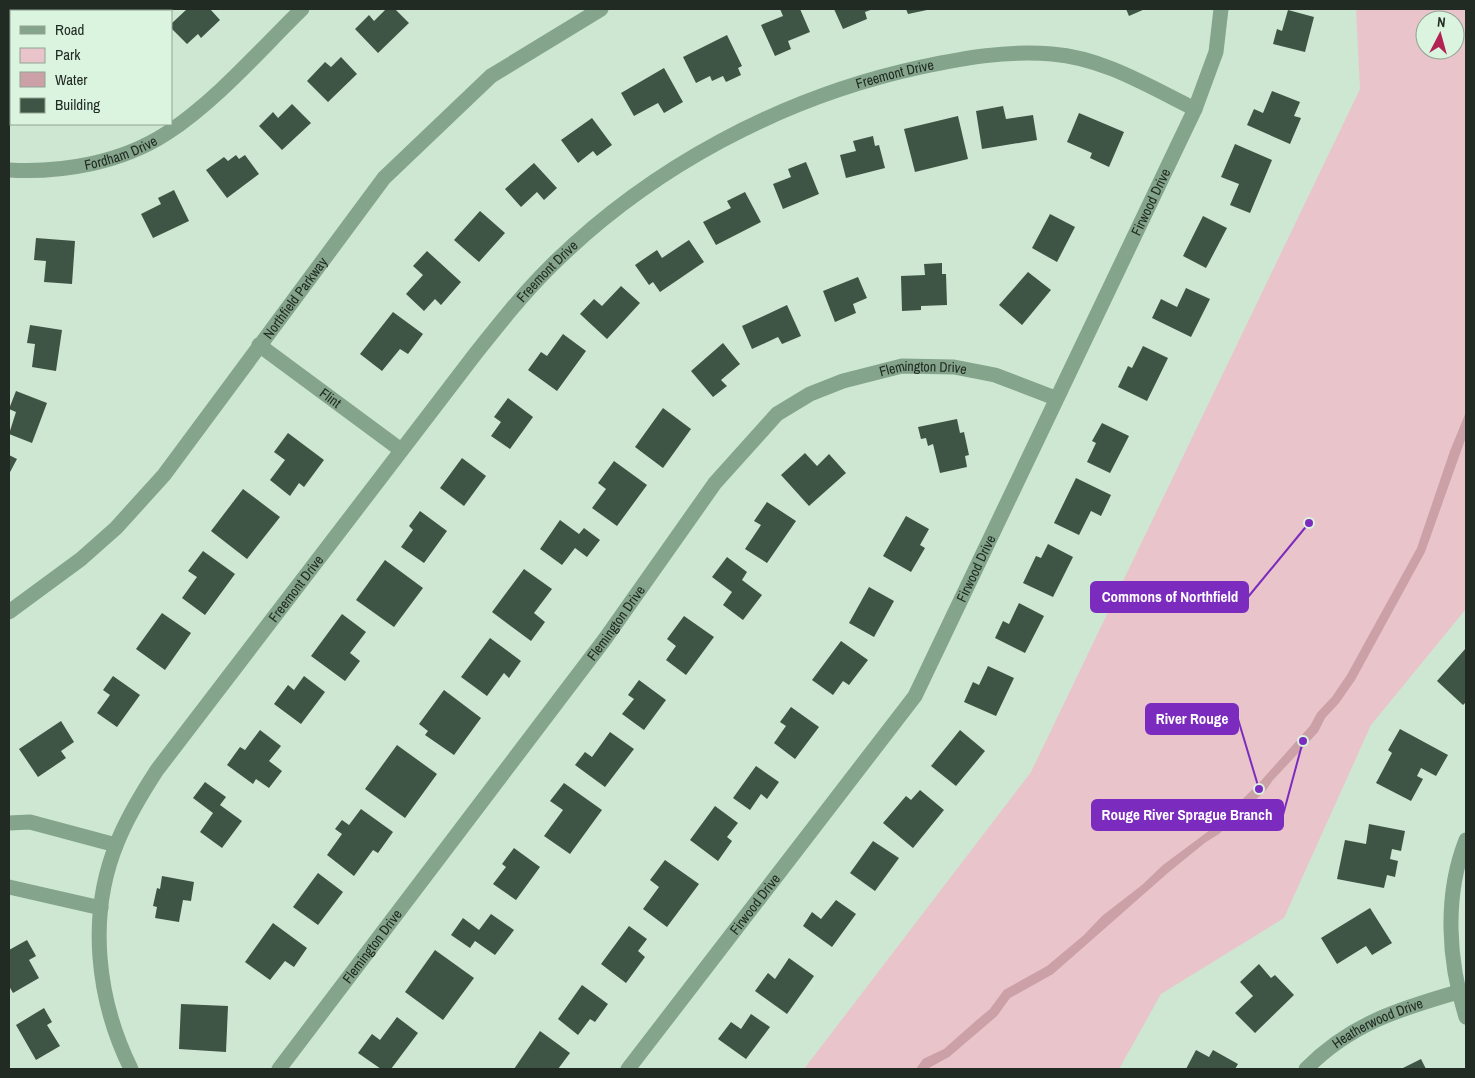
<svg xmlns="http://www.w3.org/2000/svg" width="1475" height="1078" viewBox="0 0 1475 1078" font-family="'Archivo Narrow',sans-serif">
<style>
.green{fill:#e9c5cb;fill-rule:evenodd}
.water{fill:#cca0a7}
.building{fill:#3e5444}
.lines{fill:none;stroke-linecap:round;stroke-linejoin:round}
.street{stroke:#84a48b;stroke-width:15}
.labels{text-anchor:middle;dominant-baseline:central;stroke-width:5;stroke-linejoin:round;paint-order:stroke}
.street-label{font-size:14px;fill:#212b23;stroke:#daf4df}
.leader{fill:none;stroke:#7b2cbf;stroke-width:2}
.callout-dot{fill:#7b2cbf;stroke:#daf4df;stroke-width:2}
.callout{fill:#7b2cbf;stroke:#7b2cbf;stroke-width:2}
.callout-label{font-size:15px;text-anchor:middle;font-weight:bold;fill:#fff}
</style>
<rect width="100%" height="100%" fill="#cde7d2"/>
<path class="green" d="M1356 9H1466V609L1371 725 1284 918 1161 994 1119 1069H804L1031 772 1360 89ZM1425 20H1455V50H1425Z"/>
<path class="water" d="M1466 412V437L1425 552 1355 680 1339 703 1325 718 1318 732 1273 780 1266 790 1219 834 1206 842 1169 872 1053 974 1010 998 997 1016 949 1057 927 1069H916L923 1059 944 1049 978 1019 990 1009 1004 990 1047 966 1084 935 1102 916 1142 885 1163 865 1214 827 1259 783 1310 726 1317 713 1332 697 1347 675 1417 548 1450 451Z"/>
<g class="building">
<path d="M60 9H91V11Z"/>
<path d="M187 9H210L220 20 201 38 198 34 187 44 171 28V24Z"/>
<path d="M386 9H395L409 23 378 53 355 29 369 15 374 21Z"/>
<path d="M780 9H800L810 32 788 41 791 49 775 56 761 25 783 16Z"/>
<path d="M834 9H873L865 12 867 19 843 29Z"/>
<path d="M906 9H927V10L908 14Z"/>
<path d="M1126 9H1145L1129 16Z"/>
<path d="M1288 10 1314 17 1305 52 1273 44 1277 29 1282 31Z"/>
<path d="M727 35 742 66 738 68 741 75 726 82 723 76 712 81 710 76 696 83 683 57Z"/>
<path d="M341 57 357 74 328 102 307 81 325 62 331 67Z"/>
<path d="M664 68 683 102 664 113 658 103 634 116 621 93Z"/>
<path d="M1272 91 1300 102 1294 116 1301 118 1290 144 1247 125 1254 109 1263 113Z"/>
<path d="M292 104 311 123 282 150 259 126 273 112 278 118Z"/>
<path d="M1003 106 1006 119 1033 115 1037 140 982 149 976 111Z"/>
<path d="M1079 113 1124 132 1109 167 1090 158 1092 153 1067 142Z"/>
<path d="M958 116 968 159 915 172 904 129Z"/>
<path d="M592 118 612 145 597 156 593 151 578 163 561 140Z"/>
<path d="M873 136 875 146 879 145 885 168 846 178 840 155 856 151 853 141Z"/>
<path d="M1235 144 1272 160 1250 213 1230 205 1239 184 1221 177Z"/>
<path d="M236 155 239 159 245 155 259 174 227 198 206 170 224 157 228 161Z"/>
<path d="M806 162 819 194 783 209 773 184 791 177 788 169Z"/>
<path d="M534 163 557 188 544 200 537 192 521 207 505 189Z"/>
<path d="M174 190 189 221 153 238 141 214 161 204 158 198Z"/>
<path d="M745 192 761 222 716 245 703 222 731 208 727 201Z"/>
<path d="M480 211 505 233 479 262 454 240Z"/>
<path d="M1050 214 1075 227 1057 262 1032 248Z"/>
<path d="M1203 216 1227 228 1206 268 1183 256Z"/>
<path d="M36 238 75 241 72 284 44 282 46 261 34 260Z"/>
<path d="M689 240 704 262 660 292 653 282 649 285 635 265 657 250 662 258Z"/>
<path d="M427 251 461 282 441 305 435 299 424 311 406 294 423 275 413 266Z"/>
<path d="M942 263V274H946L947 305 921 306V310L902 311 901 276 925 275 924 264Z"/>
<path d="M1028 272 1051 290 1022 325 999 305Z"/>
<path d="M858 277 867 298 853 304 856 313 835 322 823 291Z"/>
<path d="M621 286 640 303 607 339 580 314 594 299 602 306Z"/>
<path d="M1186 288 1210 299 1191 337 1152 318 1161 299 1177 307Z"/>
<path d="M787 305 801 336 782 344 778 337 752 349 742 326Z"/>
<path d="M393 312 423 334 408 354 400 349 382 371 360 354Z"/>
<path d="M30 325 62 330 56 371 32 367 35 344 27 343Z"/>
<path d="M563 334 586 351 557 391 528 370 541 352 547 356Z"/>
<path d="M723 343 740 364 721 380 727 386 713 397 691 371Z"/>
<path d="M1143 346 1168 358 1147 401 1118 387 1128 366 1132 368Z"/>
<path d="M16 391 47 403 32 443 9 434 16 412 9 409Z"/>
<path d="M508 398 533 417 510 449 491 436 501 422 494 417Z"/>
<path d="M663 408 691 429 663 468 635 447Z"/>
<path d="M957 419 960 433 964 432 969 455 965 456 967 467 940 473 933 444 928 446 926 438 921 439 918 427Z"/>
<path d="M1102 423 1129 436 1110 473 1087 462 1096 443 1092 441Z"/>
<path d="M288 433 324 460 304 487 299 483 290 496 270 480 285 460 274 452Z"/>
<path d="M805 453 817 466 829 454 846 473 809 506 781 475Z"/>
<path d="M9 455 17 459 9 474Z"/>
<path d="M462 458 486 476 464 506 440 488Z"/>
<path d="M614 461 647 485 617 526 592 508 606 489 598 483Z"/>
<path d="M1076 478 1111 495 1101 516 1091 511 1079 535 1054 523Z"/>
<path d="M243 489 280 517 247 559 211 531Z"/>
<path d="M767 502 796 521 767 563 745 549 761 525 754 521Z"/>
<path d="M420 511 447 531 424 563 401 547 413 530 409 526Z"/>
<path d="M906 516 929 529 920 545 925 548 911 572 883 556Z"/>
<path d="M560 520 579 534 584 528 600 540 587 557 575 548 562 565 540 549Z"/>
<path d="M1048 544 1073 557 1053 597 1023 583 1036 556 1041 558Z"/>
<path d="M203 551 235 574 205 615 182 598 197 577 188 571Z"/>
<path d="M727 557 747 572 742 580 762 595 743 620 723 605 732 592 712 577Z"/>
<path d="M385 560 423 588 394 627 356 600Z"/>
<path d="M524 569 552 589 534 613 545 622 531 641 492 612Z"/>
<path d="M869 587 894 601 874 637 849 623Z"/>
<path d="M1019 603 1044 616 1025 653 995 638 1003 621 1009 624Z"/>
<path d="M162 613 191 633 165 670 136 649Z"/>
<path d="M342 614 366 632 350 653 360 661 345 681 311 656Z"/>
<path d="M684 616 714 637 686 675 666 660 676 646 667 639Z"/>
<path d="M490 638 521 661 509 678 504 673 487 696 461 677Z"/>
<path d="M841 641 868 660 849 685 843 681 833 695 812 680Z"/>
<path d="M1466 648V702L1463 705 1437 681Z"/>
<path d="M988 666 1014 678 996 716 964 702 973 682 979 685Z"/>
<path d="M113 676 140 695 117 727 97 713 110 695 103 690Z"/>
<path d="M304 676 325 692 301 724 274 704 288 685 294 690Z"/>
<path d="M639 680 666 700 644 730 622 714 634 699 628 695Z"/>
<path d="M444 690 481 718 454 755 425 735 428 731 419 724Z"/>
<path d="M791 707 819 727 795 759 774 743 786 726 780 722Z"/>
<path d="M61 721 74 742 61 751 66 758 38 777 19 749Z"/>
<path d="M1400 729 1448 755 1436 776 1421 768 1417 776 1423 779 1411 801 1376 783 1392 753 1388 750Z"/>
<path d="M260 730 281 746 269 761 282 771 269 788 256 779 253 784 227 765 240 747 245 750Z"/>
<path d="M960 730 985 751 956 786 931 766Z"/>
<path d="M610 732 634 749 605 787 575 765 585 752 592 757Z"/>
<path d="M397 745 437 774 405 818 365 789Z"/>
<path d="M756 766 779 782 767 799 761 794 750 810 733 798Z"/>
<path d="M205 782 226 797 220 805 242 821 222 848 200 832 213 813 193 798Z"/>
<path d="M564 783 602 810 570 854 544 836 563 810 550 801Z"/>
<path d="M920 790 944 810 913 848 883 823 906 796 911 800Z"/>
<path d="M715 806 738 823 727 837 732 841 718 861 690 840Z"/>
<path d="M361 809 393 832 378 853 373 850 354 876 327 855 342 834 335 829 342 820 349 825Z"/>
<path d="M1369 824 1405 831 1401 851 1392 849 1390 859 1398 861 1395 877 1387 875 1384 888 1337 879 1345 840 1366 844Z"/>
<path d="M873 841 899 858 875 891 850 873Z"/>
<path d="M514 848 540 867 516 900 493 884 506 867 502 864Z"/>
<path d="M665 860 699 884 667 927 643 909 659 887 650 880Z"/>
<path d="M318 873 343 892 318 925 293 907Z"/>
<path d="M162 876 194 882 191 901 183 900 179 922 155 918 157 907 153 906 157 888 160 889Z"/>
<path d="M836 900 856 914 832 947 803 926 812 912 821 919Z"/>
<path d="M1370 908 1392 943 1372 955 1366 946 1337 964 1321 938Z"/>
<path d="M491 914 514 930 495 955 475 941 470 948 451 935 463 918 479 930Z"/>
<path d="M273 923 307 948 294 967 285 961 270 980 245 962Z"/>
<path d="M629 926 647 939 638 951 645 957 626 983 601 964Z"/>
<path d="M27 940 36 956 29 960 39 978 13 993 9 986V950Z"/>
<path d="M435 950 474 978 443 1020 405 992Z"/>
<path d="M789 958 814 976 787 1014 755 991 768 973 775 979Z"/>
<path d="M1259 964 1271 978 1275 975 1294 995 1255 1033 1235 1013 1253 996 1240 982Z"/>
<path d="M582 985 608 1004 595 1022 590 1019 578 1035 558 1019Z"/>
<path d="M181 1004 228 1006 226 1052 179 1049Z"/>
<path d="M44 1008 52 1022 47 1025 60 1046 36 1060 16 1025Z"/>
<path d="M751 1014 770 1027 746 1059 718 1039 731 1022 741 1029Z"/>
<path d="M397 1017 418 1033 391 1069H381L358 1053 372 1034 380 1040Z"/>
<path d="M540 1031 570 1053 558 1069H514Z"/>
<path d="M1196 1050 1209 1057 1213 1050 1238 1064 1235 1069H1186Z"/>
<path d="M1421 1059 1426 1069H1401Z"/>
</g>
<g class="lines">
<g class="street">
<path id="s1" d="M9 170C62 173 121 163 167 133 216 101 260 50 302 9"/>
<path id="s2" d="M259 345 401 450"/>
<path id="s3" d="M9 612 81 559 116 528 164 475 384 178 491 76 601 9"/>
<path d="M9 823 30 822 116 845"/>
<path d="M1466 840C1444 896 1448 961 1466 1017"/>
<path d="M9 887 101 908"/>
<path id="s4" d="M131 1069C97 1000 87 916 117 843 127 818 142 793 157 770L476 353C499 324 522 295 549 268 649 168 782 97 921 67 964 58 1008 50 1052 54 1104 58 1150 87 1195 109"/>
<path id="s5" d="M279 1069 605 639 715 483 777 414 810 394 843 381 902 366 954 367 995 375 1055 398"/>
<path id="s6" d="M628 1069 915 696 1195 109 1216 52 1221 9"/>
<path id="s7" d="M1306 1069C1350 1024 1399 1009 1458 992"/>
</g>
</g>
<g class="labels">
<g class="street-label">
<text stroke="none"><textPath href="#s4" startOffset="1355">Freemont Drive</textPath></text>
<text stroke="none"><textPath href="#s1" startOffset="114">Fordham Drive</textPath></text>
<text stroke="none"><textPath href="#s6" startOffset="1018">Firwood Drive</textPath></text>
<text stroke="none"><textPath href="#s4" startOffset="950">Freemont Drive</textPath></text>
<text stroke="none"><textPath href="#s3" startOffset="428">Northfield Parkway</textPath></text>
<text stroke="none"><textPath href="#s5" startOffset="979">Flemington Drive</textPath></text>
<text stroke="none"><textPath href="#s2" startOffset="89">Flint</textPath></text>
<text stroke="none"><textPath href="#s6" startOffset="612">Firwood Drive</textPath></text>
<text stroke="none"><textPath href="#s4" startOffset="545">Freemont Drive</textPath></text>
<text stroke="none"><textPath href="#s5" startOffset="559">Flemington Drive</textPath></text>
<text stroke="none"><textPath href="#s6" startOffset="208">Firwood Drive</textPath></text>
<text stroke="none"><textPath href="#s5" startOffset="154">Flemington Drive</textPath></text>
<text stroke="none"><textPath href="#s7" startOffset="86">Heatherwood Drive</textPath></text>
</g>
</g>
<path class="leader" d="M1309 523L1248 597M1259 789L1238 719M1303 741L1283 815"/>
<g class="callout-dot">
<circle cx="1309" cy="523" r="5"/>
<circle cx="1259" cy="789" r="5"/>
<circle cx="1303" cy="741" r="5"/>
</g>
<g class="callout">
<rect x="1091" y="582" width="157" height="30" rx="5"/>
<rect x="1146" y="704" width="92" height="30" rx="5"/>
<rect x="1092" y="800" width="191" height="30" rx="5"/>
</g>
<g class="callout-label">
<text x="1170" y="602">Commons of Northfield</text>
<text x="1192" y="724">River Rouge</text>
<text x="1187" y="820">Rouge River Sprague Branch</text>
</g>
<rect width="1475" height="1078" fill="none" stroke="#212b23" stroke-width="20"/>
<rect x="10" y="10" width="162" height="115" fill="#daf4df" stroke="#90a494"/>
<rect x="20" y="26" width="25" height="8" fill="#84a48b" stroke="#90a494"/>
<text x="55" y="35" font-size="15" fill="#212b23">Road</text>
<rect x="20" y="48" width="25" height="15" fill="#e9c5cb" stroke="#90a494"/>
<text x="55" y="60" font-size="15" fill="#212b23">Park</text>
<rect x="20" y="72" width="25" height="15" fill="#cca0a7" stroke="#90a494"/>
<text x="55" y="85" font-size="15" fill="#212b23">Water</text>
<rect x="20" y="98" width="25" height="15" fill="#3e5444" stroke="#90a494"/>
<text x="55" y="110" font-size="15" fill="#212b23">Building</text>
<g transform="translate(1440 35) rotate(6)"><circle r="24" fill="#daf4df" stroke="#90a494"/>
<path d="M0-4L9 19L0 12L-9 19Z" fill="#b22253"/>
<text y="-8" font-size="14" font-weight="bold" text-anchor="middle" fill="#212b23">N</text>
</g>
</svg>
